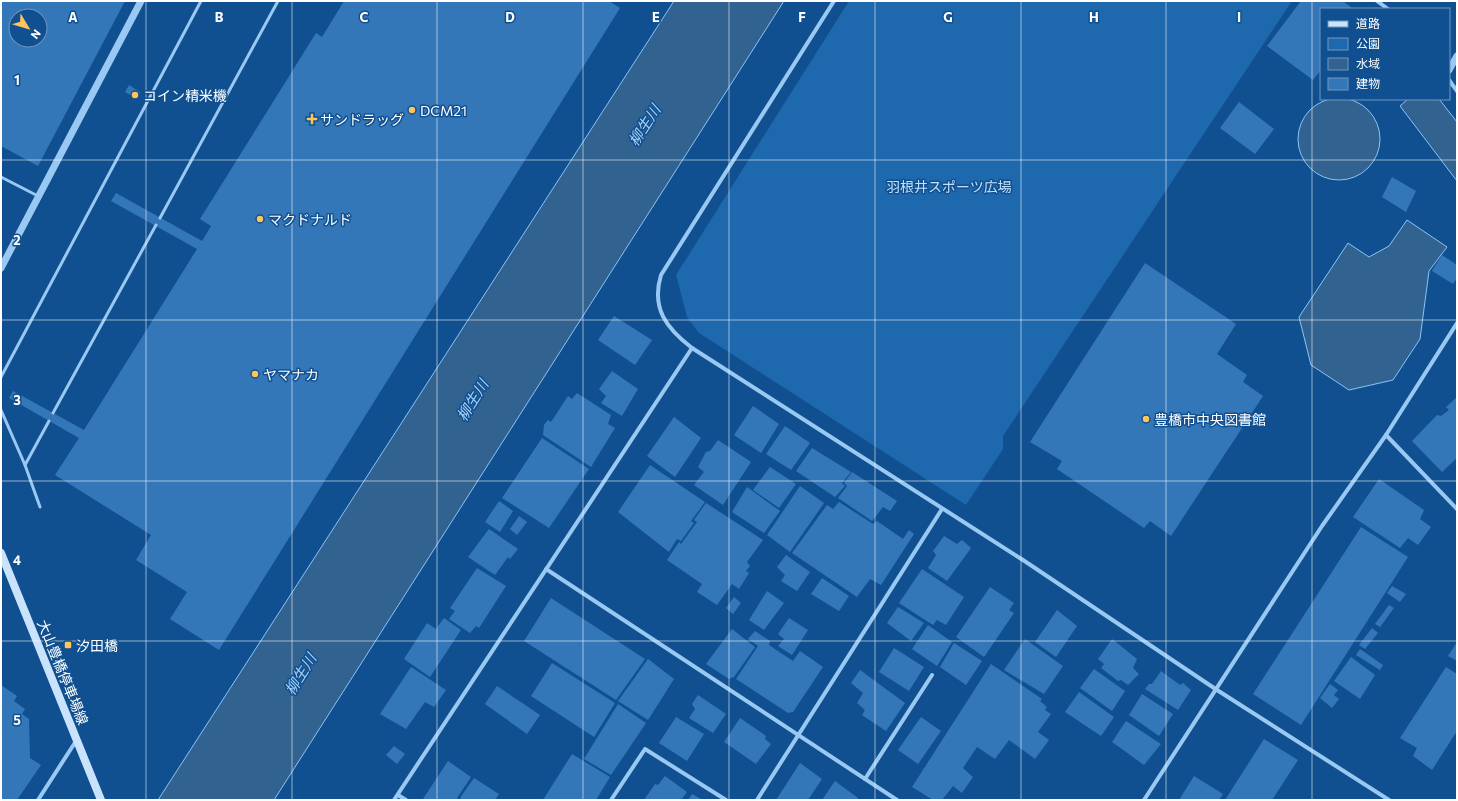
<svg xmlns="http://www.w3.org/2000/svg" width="1458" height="801" viewBox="0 0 1458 801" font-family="Commissioner,'Noto Sans JP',sans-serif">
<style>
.green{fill:#1e68ae}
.water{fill:#326290;stroke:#8bc4f7}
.building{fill:#3477b8;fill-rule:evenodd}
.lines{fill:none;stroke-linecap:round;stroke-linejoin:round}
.service{stroke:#99c8f3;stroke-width:3}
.minor{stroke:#99c8f3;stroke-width:4}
.tertiary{stroke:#99c8f3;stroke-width:7}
.secondary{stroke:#c9e3fd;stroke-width:8}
.grid{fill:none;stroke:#fff;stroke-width:1;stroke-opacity:0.55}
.poi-dot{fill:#ffc55b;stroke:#105090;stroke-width:1.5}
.labels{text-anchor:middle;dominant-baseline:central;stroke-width:3;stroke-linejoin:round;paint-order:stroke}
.poi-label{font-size:14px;fill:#fff;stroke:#105090;text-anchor:start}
.park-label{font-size:14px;fill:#c1e0fe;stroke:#105090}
.street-label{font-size:14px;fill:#fff;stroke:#105090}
.water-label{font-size:15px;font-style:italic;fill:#a5d2fa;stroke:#105090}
.grid-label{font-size:13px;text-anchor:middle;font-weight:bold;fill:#fff;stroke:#105090;stroke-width:3;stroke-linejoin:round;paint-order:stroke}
</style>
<rect width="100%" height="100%" fill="#105090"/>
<path class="green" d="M849 1H1292L1003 436V449L966 505 699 333 687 317 676 275Z"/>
<g class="water">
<path d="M674 1H784L274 800H158Z"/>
<circle cx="1339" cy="139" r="41"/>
<path d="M1408 99H1439L1457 122V181L1400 106Z"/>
<path d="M1407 220 1447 247 1429 271 1420 339 1393 380 1349 390 1311 365 1299 317 1348 243 1369 257 1389 246Z"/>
</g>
<g class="building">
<path d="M1 1H125L38 166 1 146ZM16 16H40V40H16Z"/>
<path d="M344 1H609L620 8 219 650 170 619 187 592 136 560 151 535 55 475 79 438 9 398 13 391 84 430 197 249 111 201 116 193 202 241 211 226 200 219 316 33 322 37Z"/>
<path d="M1301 1H1343L1353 9H1321V70L1313 80 1267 46Z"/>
<path d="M129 85 140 92 137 99 125 92Z"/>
<path d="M1239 102 1274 129 1255 154 1220 128Z"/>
<path d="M1392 177 1416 191 1406 212 1382 197Z"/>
<path d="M1442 255 1457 265V278L1453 284 1432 271Z"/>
<path d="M1145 263 1236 324 1217 354 1247 375 1243 382 1263 396 1171 536 1150 521 1144 528 1057 469 1062 461 1030 442Z"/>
<path d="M614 316 652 340 635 365 598 340Z"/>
<path d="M612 371 638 389 622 416 601 403 606 396 599 389Z"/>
<path d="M577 393 611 415 608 424 615 428 591 467 543 435 544 425 548 420 551 422 568 396 572 399Z"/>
<path d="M1457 397V458L1442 472 1412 441 1437 415 1441 416 1449 410 1446 407Z"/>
<path d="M753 406 779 424 761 453 734 435Z"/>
<path d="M674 417 701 438 675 477 647 456Z"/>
<path d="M785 426 810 443 791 470 766 454Z"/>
<path d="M542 438 589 469 549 528 502 498Z"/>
<path d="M718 440 751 462 723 505 694 485 704 472 698 467 706 452 710 451Z"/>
<path d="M812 448 851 472 842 483 845 486 835 497 796 471Z"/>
<path d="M650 465 705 502 691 521 694 523 681 541 677 539 669 552 618 512Z"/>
<path d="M770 467 796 484 779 508 753 490Z"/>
<path d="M852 472 897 501 890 511 883 507 872 521 838 498 847 486 844 483Z"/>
<path d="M1379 479 1424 510 1420 519 1431 527 1418 545 1408 538 1400 548 1353 517Z"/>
<path d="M800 486 824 503 790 552 767 535Z"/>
<path d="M747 487 780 511 764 533 732 512Z"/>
<path d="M499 501 513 511 500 532 485 522Z"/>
<path d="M839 502 873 524 877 521 903 539 909 530 914 534 881 585 870 579 857 597 792 553 827 505 833 509Z"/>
<path d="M706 503 763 540 747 562 750 566 746 571 749 573 739 589 732 584 717 605 697 592 702 584 667 560 679 542 681 544 697 522 694 520Z"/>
<path d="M519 516 527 522 517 535 510 529Z"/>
<path d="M1361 527 1408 557 1301 725 1253 694Z"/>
<path d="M489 529 518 549 510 559 508 557 495 575 468 557Z"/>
<path d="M944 536 957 544 962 540 971 548 947 581 928 568 936 555 933 551Z"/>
<path d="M786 555 810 572 797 591 781 581 785 575 777 567Z"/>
<path d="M477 568 506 586 479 628 476 626 470 633 449 619 455 611 450 608Z"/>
<path d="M922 569 964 597 946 625 937 620 933 625 899 603Z"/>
<path d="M822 578 849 596 839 611 811 594Z"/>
<path d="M1392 586 1406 594 1400 602 1387 593Z"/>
<path d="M990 587 1014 603 1009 610 1014 613 984 657 956 637Z"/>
<path d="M767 591 784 603 764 630 749 620Z"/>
<path d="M734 597 741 603 733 614 726 608Z"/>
<path d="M551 598 645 659 616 700 524 641Z"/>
<path d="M1389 605 1394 608 1380 627 1375 624Z"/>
<path d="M898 607 924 623 911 641 887 623Z"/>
<path d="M1057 610 1077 626 1056 657 1035 642Z"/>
<path d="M444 618 461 630 430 677 404 659 427 623 436 629Z"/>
<path d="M789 618 808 630 792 655 778 646 784 639 778 634Z"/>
<path d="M928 625 952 642 937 666 912 649Z"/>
<path d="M1372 628 1378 633 1365 649 1359 645Z"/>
<path d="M732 629 755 647 734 677 729 679 706 664Z"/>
<path d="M755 631 770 641 769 645 793 661 800 651 823 667 793 712 788 713 736 679 758 646 748 639Z"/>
<path d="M1025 639 1063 666 1044 694 1004 670Z"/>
<path d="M1112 639 1137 659 1133 668 1139 674 1128 685 1121 680 1118 681 1101 668 1104 664 1098 659Z"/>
<path d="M1457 642V661L1448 656Z"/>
<path d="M954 643 982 661 966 685 940 667Z"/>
<path d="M894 648 924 667 909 691 879 672Z"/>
<path d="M1360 649 1383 665 1380 670 1356 655Z"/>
<path d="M1351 657 1375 675 1360 699 1334 681Z"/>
<path d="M648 659 674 679 648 720 618 701Z"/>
<path d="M552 663 615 703 594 737 531 696Z"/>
<path d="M991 664 1042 699 1040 701 1047 707 1045 710 1051 714 1038 732 1049 740 1035 759 1009 740 995 759 977 747 963 768 973 777 962 793 953 786 942 800H933L912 787Z"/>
<path d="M411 667 446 690 434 707 425 702 406 729 380 714Z"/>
<path d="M1446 667 1457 674V731L1432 770 1413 756 1417 748 1400 738Z"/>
<path d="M1094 669 1125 691 1112 711 1080 688Z"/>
<path d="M860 670 905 703 886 731 862 715 865 710 857 703 863 693 851 683Z"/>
<path d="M1161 671 1180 685 1183 683 1191 690 1178 710 1145 689 1149 684H1152Z"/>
<path d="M1330 684 1338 690 1334 695 1339 699 1332 708 1320 698Z"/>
<path d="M1 685 17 696 14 701 25 709 22 714 29 719 30 758 41 765 17 800H1Z"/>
<path d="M497 686 540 715 527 734 485 704Z"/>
<path d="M1079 692 1114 717 1101 736 1065 712Z"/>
<path d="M1142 694 1173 714 1159 736 1129 715Z"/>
<path d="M698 695 726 714 713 733 689 718 695 709 692 704Z"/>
<path d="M618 704 646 723 611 775 584 759Z"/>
<path d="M676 717 704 734 687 761 659 743Z"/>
<path d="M921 717 941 731 918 764 898 750Z"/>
<path d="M740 718 766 736 765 739 771 744 756 764 724 742Z"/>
<path d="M1126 721 1161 744 1144 765 1112 742Z"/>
<path d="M1264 739 1298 760 1272 800H1225Z"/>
<path d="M394 746 405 754 397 764 386 755Z"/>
<path d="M572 754 610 777 596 800H543Z"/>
<path d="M448 761 471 777 457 798 459 800H425L423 799Z"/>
<path d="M800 763 822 779 808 800H776Z"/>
<path d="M665 776 687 792 681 800H644L655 784 658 785Z"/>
<path d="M1194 776 1223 794 1219 800H1179Z"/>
<path d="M474 778 499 794 495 800H463L460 798Z"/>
<path d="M835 781 858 798 857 800H822Z"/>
<path d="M692 794 703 800H688Z"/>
</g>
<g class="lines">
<g class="service">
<path d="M1 177 38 196"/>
<path d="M160 218 278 1"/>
<path d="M1 377 201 1"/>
<path d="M1 410 25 465 40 507"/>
<path d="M53 413 156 225"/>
<path d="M25 465 49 421"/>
</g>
<g class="minor">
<path d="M834 1 661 275C651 308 666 328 692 348L1023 560 1217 690 1389 800"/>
<path d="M1377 1 1388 9"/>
<path d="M1449 80 1457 91"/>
<path d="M1386 435 1457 509"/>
<path d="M546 569 897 800"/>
<path d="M865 779 932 675"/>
<path d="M398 795 406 800"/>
<path d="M38 800 76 741"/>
<path d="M394 800 692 348"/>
<path d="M611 800 645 749 726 800"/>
<path d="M757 800 942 509"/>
<path d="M1144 800 1322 526 1386 435 1457 323"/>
</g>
<g class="tertiary">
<path d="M1449 70 1457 56"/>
<path d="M1 268 141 1"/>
</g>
<path class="secondary" d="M1 553 101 800"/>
</g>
<path class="grid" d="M146 1V800M292 1V800M437 1V800M583 1V800M729 1V800M875 1V800M1021 1V800M1166 1V800M1312 1V800M1 160H1457M1 320H1457M1 481H1457M1 641H1457"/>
<g class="poi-dot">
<circle cx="135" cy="95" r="4"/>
<circle cx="412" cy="110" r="4"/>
<path d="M310 113h4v4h4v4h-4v4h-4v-4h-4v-4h4z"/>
<circle cx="260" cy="219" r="4"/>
<circle cx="255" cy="374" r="4"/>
<circle cx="1146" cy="419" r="4"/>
<rect x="64" y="641" width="8" height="8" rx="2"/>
</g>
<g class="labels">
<g class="poi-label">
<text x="143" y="95">コイン精米機</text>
<text x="420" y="110">DCM21</text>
<text x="320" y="119">サンドラッグ</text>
<text x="268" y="219">マクドナルド</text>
<text x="263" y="374">ヤマナカ</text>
<text x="1154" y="419">豊橋市中央図書館</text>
<text x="76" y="645">汐田橋</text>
</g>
<g class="park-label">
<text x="949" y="186">羽根井スポーツ広場</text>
</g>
<g class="street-label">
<text transform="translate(63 672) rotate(68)">大山豊橋停車場線</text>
</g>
<g class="water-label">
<text transform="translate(644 125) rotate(-57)">柳生川</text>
<text transform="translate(472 400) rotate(-58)">柳生川</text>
<text transform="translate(300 674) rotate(-58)">柳生川</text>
</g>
</g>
<g class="grid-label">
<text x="73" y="22">A</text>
<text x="219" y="22">B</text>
<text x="364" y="22">C</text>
<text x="510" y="22">D</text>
<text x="656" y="22">E</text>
<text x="802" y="22">F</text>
<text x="948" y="22">G</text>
<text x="1094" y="22">H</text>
<text x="1239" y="22">I</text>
<text x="17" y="85">1</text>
<text x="17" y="245">2</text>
<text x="17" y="405">3</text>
<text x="17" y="565">4</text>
<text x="17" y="725">5</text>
</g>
<rect width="1458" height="801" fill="none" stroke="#ffffff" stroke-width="4"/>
<rect x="1320" y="8" width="130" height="92" fill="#105090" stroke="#7096bc"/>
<rect x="1328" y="21" width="20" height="6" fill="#c9e3fd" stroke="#7096bc"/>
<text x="1356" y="28" font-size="12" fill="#ffffff">道路</text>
<rect x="1328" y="38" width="20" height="12" fill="#1e68ae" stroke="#7096bc"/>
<text x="1356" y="48" font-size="12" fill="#ffffff">公園</text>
<rect x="1328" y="58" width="20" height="12" fill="#326290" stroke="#7096bc"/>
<text x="1356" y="68" font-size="12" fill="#ffffff">水域</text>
<rect x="1328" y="78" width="20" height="12" fill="#3477b8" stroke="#7096bc"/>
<text x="1356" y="88" font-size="12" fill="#ffffff">建物</text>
<g transform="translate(28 28) rotate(128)"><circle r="19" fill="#105090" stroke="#7096bc"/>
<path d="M0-3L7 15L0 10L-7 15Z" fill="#ffc55b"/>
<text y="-6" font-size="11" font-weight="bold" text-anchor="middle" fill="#ffffff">N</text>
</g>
</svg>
